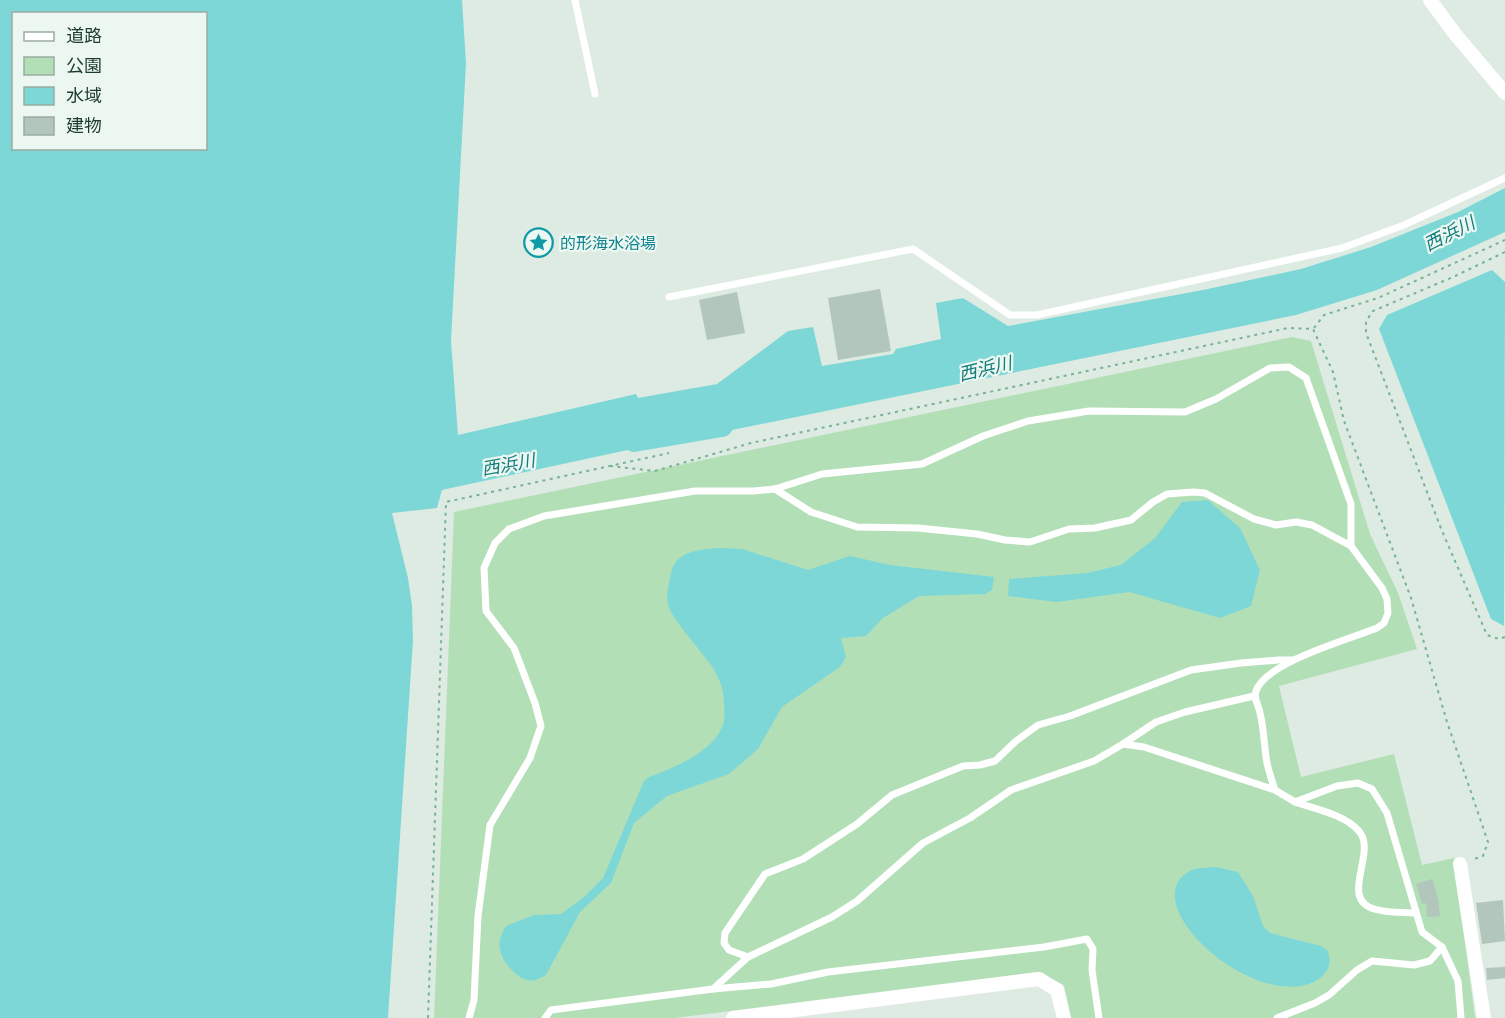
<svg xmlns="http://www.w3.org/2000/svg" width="1505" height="1018" viewBox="0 0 1505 1018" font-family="Manrope,'Noto Sans JP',sans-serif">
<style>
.green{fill:#b3dfb7}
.water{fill:#7dd7d7;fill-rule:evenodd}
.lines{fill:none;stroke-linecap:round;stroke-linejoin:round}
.river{stroke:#7dd7d7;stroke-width:22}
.building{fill:#b2c6bb}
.path{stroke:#79b297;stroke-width:2;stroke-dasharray:3 4.5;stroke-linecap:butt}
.lane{stroke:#fff;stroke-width:7}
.street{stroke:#fff;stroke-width:14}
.labels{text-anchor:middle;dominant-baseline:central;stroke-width:4.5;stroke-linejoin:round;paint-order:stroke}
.culture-label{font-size:16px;fill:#0d838f;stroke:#edf7f1;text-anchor:start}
.water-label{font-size:18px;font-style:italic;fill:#117d7d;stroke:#edf7f1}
</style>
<rect width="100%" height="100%" fill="#ddebe2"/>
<path class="green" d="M1292 337 1311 341 1370 534 1398 593 1417 649 1279 686 1301 777 1394 754 1422 865 1454 858 1475 1018H1071L1064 985 1038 972 675 1018H434L454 512Z"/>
<g class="water">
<path d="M0 0H462L466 63 451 341 458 435 636 394 638 398 717 384 788 331 813 327 822 366 893 354 896 349 941 339 936 303 963 298 1008 326 1203 290 1301 269 1371 247 1458 212 1505 188V232L1377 290 1296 315 693 438 690 426 662 431 665 442 442 490 437 508 392 513 408 578 412 606 413 640 388 1018H0ZM14 14H206V148H14Z"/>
<path d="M1492 270 1505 282 1504 626 1491 619 1379 329 1387 315Z"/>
<path d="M1208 500 1240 528 1260 570 1251 606 1220 618 1129 592 1057 602 1008 596 1009 579 1087 573 1121 565 1155 538 1182 502Z"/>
<path d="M719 548 742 549 808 570 850 556 890 565 994 577 992 590 985 594 919 596 883 618 866 636 841 638 846 657 840 667 782 707 758 749 729 774 667 796 634 823 611 883 580 912 546 975C540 978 534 982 527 980 515 977 501 960 500 949 498 940 502 933 506 926L534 915 561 914 584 897 603 878 644 781 649 777C674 768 718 750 724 721 725 716 724 709 724 703 724 688 717 672 708 661 699 649 671 617 668 605 666 596 669 582 671 573 676 550 700 550 719 548Z"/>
<path d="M1216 867 1238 872 1253 896 1263 926 1270 933 1321 946 1327 950C1332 961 1330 970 1320 978 1266 1018 1138 912 1185 874 1193 867 1206 868 1216 867Z"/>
</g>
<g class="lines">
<path class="river" d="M634 441 722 426"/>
</g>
<g class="building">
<path d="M880 289 891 351 838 360 828 298Z"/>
<path d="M737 292 745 333 707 340 699 300Z"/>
<path d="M1432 879 1438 898 1440 916 1427 917 1426 903 1422 904 1416 884Z"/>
<path d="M1503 900 1505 941 1482 944 1476 903Z"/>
<path d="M1505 967V978L1487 980 1486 968Z"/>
</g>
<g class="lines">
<g class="path">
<path d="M1505 252 1453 277 1373 311 1366 321V333L1442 531 1487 635 1499 639 1505 637"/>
<path d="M1314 328 1324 315 1378 298 1505 240"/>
<path d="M610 466 655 471 751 443 1288 328 1313 329 1333 372 1344 421 1411 598 1447 722 1488 842 1483 856 1471 860"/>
<path d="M428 1018 446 502 669 453"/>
</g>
<g class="lane">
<path d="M575 0 595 94"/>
<path d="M669 297 913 249 1010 315H1037L1342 248 1404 225 1505 178"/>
<path d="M775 489 811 512 857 527 918 528 977 534 1005 540 1030 542 1069 529 1095 528 1131 520 1153 502 1167 494 1193 492 1205 493 1254 519 1276 525 1296 522 1312 525 1351 546"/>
<path d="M1123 744 1156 722 1185 712 1254 696"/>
<path d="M1295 802C1315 809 1343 814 1358 830 1379 851 1338 898 1374 909 1387 913 1402 912 1415 913"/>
<path d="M748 957 729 950 724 943 725 933 765 874 803 859 857 824 892 795 963 766 980 765 995 761 1016 741 1038 725 1070 716 1191 670 1241 663 1278 660H1293"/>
<path d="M713 989 748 957 832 917 857 901 923 843 970 818 1011 790 1094 761 1123 744 1144 747 1275 790"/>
<path d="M469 1018 474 1000 478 916 490 825 530 758 541 726 535 703 514 648 486 611 484 568 495 543 509 529 544 516 695 491H754L775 489 822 474 922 464 983 436 1028 421 1089 411 1185 412 1216 399 1270 368 1289 367 1306 378 1351 504V546L1382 588 1387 599 1388 613 1384 623 1377 628C1350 639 1266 662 1256 691 1253 699 1259 705 1260 713 1264 729 1264 746 1267 763 1269 772 1272 781 1275 790L1295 802 1337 786 1358 783 1372 789 1387 813 1422 932 1442 947 1458 981 1461 1018"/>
<path d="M545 1018 551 1010 713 989 771 984 828 972 1044 947 1087 939 1093 949 1092 970 1099 1018"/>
<path d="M1277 1018 1315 1003 1329 995 1357 970 1372 961 1414 965 1430 961 1442 947"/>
</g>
<g class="street">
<path d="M1430 0 1455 34 1505 93"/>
<path d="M1460 864 1484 1018"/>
<path d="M733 1018 1039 979 1057 990 1064 1018"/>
</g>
</g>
<defs>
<symbol id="sight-ring" viewBox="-11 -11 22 22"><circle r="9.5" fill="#edf7f1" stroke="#0f9aa8" stroke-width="1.5"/><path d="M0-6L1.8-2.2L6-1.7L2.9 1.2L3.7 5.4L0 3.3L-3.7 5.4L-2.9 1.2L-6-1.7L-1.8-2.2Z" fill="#0f9aa8"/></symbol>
</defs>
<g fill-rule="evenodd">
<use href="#sight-ring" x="522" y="226" width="33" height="33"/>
</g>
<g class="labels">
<g class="culture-label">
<text x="560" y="243">的形海水浴場</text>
</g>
<g class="water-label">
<text transform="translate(1449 233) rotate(-27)">西浜川</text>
<text transform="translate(985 368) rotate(-13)">西浜川</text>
<text transform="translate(508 464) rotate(-10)">西浜川</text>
</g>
</g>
<rect x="12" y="12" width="195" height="138" fill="#edf7f1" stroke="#9aaca3" stroke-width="1.5"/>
<rect x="24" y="32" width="30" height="9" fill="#ffffff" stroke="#9aaca3" stroke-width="1.5"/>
<text x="66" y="42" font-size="18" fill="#1d3c2e">道路</text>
<rect x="24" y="57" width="30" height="18" fill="#b3dfb7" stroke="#9aaca3" stroke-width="1.5"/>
<text x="66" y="72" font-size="18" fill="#1d3c2e">公園</text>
<rect x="24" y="87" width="30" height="18" fill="#7dd7d7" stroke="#9aaca3" stroke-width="1.5"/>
<text x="66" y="102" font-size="18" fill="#1d3c2e">水域</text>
<rect x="24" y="117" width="30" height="18" fill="#b2c6bb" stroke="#9aaca3" stroke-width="1.5"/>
<text x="66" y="132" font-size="18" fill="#1d3c2e">建物</text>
</svg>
